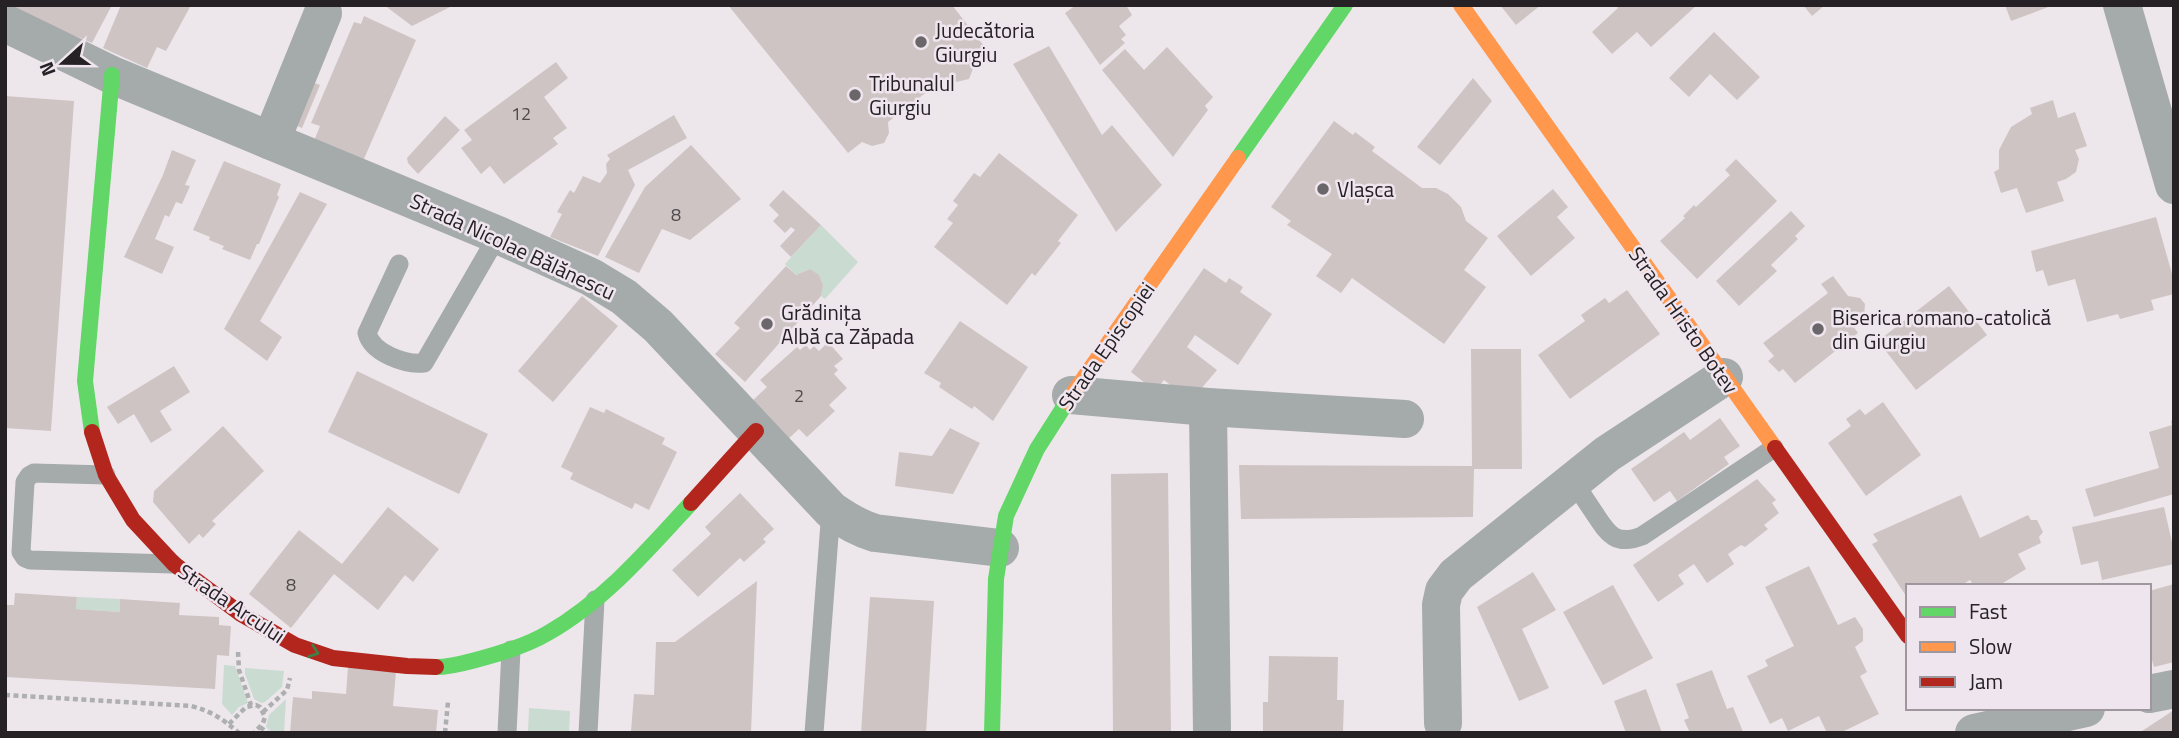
<svg xmlns="http://www.w3.org/2000/svg" width="2179" height="738" viewBox="0 0 2179 738" font-family="'Titillium Web',sans-serif">
<style>
.green{fill:#cadbd2}
.building{fill:#cfc4c4}
.lines{fill:none;stroke-linecap:round;stroke-linejoin:round}
.path{stroke:#aeafb0;stroke-width:4.5;stroke-dasharray:5 3.5;stroke-linecap:butt}
.lane{stroke:#a5aaab;stroke-width:19}
.street{stroke:#a5aaab;stroke-width:38}
.fast{stroke:#63d668;stroke-width:16}
.slow{stroke:#ff974d;stroke-width:16}
.jam{stroke:#b3261e;stroke-width:16}
.oneway{stroke:#447c46}
.poi-dot{fill:#6b666a;stroke:#efe5ee;stroke-width:2.5}
.labels{text-anchor:middle;dominant-baseline:central;stroke-width:5;stroke-linejoin:round;paint-order:stroke}
.number-label{font-size:18px;fill:#504a4c}
.poi-label{font-size:21px;fill:#252124;stroke:#efe5ee;text-anchor:start}
.street-label{font-size:21px;fill:#252124;stroke:#efe5ee}
</style>
<rect width="100%" height="100%" fill="#ede7ec"/>
<g class="green">
<path d="M821 225 858 262 825 299 821 296C824 283 822 277 810 269L796 275 785 264Z"/>
<path d="M77 597 120 599V612L76 609Z"/>
<path d="M224 665 235 666 248 703 239 707 232 715 222 704Z"/>
<path d="M245 668 284 671 282 687 265 702 261 703 254 699 245 674Z"/>
<path d="M286 699 284 733H273L266 727 269 715Z"/>
<path d="M529 708 570 711 569 733H528Z"/>
</g>
<g class="building">
<path d="M16 5H112L92 43 35 20 13 8Z"/>
<path d="M121 5H188L190 7 166 51 157 47 147 68 103 48Z"/>
<path d="M384 5H454L412 26Z"/>
<path d="M728 5H952L984 46 972 56 974 66 969 79 956 82 946 77 888 122 889 133 884 143 872 146 862 142 848 153Z"/>
<path d="M1076 5H1126L1132 15 1119 26 1126 35 1121 39 1125 43 1100 65 1065 13Z"/>
<path d="M1500 5H1541L1516 25Z"/>
<path d="M1615 5H1697L1651 47 1637 32 1612 54 1592 32 1618 8Z"/>
<path d="M1803 5H1825L1812 16Z"/>
<path d="M2005 5H2051V6L2011 21Z"/>
<path d="M364 16 416 40 363 161 314 141 320 126 311 123 354 22 361 24Z"/>
<path d="M1714 32 1760 77 1737 100 1710 74 1689 97 1669 78Z"/>
<path d="M1049 46 1102 135 1112 125 1162 185 1116 232 1013 64Z"/>
<path d="M1167 47 1213 97 1205 106 1208 110 1173 157 1102 70 1125 49 1144 70Z"/>
<path d="M556 62 568 78 544 97 567 128 553 138 558 144 504 184 490 166 481 174 461 148 472 140 464 130Z"/>
<path d="M1473 78 1492 101 1440 165 1417 147Z"/>
<path d="M304 79 320 85 302 128 286 121Z"/>
<path d="M5 96 74 101 51 431 5 428Z"/>
<path d="M2053 100 2058 118 2075 112 2087 146 2075 150 2079 159 2076 172 2066 179 2057 182 2064 201 2026 213 2017 188 2001 193 1994 172 1999 169V150L2011 127 2032 114 2030 108Z"/>
<path d="M674 115 687 138 628 170 635 185 598 256 550 237 562 214 557 212 570 190 574 193 583 176 600 183 607 173 606 164 610 159 607 155Z"/>
<path d="M445 116 460 130 418 174 408 163 407 158Z"/>
<path d="M1334 121 1353 135 1355 132 1375 147 1372 151 1422 188H1436L1448 194 1461 207 1466 221 1488 238 1464 270 1486 287 1444 344 1352 278 1341 293 1316 276 1332 254 1287 225 1291 221 1271 207Z"/>
<path d="M691 145 741 199 690 240 662 229 639 273 605 257 645 187Z"/>
<path d="M172 150 196 160 185 185 190 186 182 204 176 202 169 217 165 215 155 239 174 247 162 274 124 257 163 175Z"/>
<path d="M999 153 1078 215 1058 241 1061 243 1035 276 1032 273 1007 305 934 247 953 223 947 219 958 205 953 201 974 173 980 177Z"/>
<path d="M1736 159 1777 201 1697 279 1660 241 1685 218 1683 216 1694 205 1696 207 1730 175 1725 170Z"/>
<path d="M224 161 281 184 277 195 279 197 259 244H257L250 260 222 249 224 246 209 240 210 237 193 230Z"/>
<path d="M1553 189 1568 207 1557 217 1575 238 1531 276 1497 236Z"/>
<path d="M783 190 821 225 791 257 780 246 795 230 791 227 785 233 773 221 779 215 769 205Z"/>
<path d="M300 192 327 204 260 321 282 337 267 361 224 329Z"/>
<path d="M1791 211 1805 226 1795 236 1798 239 1771 265 1777 271 1739 306 1716 281Z"/>
<path d="M2156 217 2174 281V294L2151 300 2154 310 2120 319 2118 314 2087 322 2075 279 2048 286 2043 270 2036 272 2031 251Z"/>
<path d="M786 266 796 275 810 269 819 275 823 285 821 296 745 382 715 354 740 328 734 323Z"/>
<path d="M1204 268 1226 283 1229 278 1243 287 1240 292 1272 314 1238 365 1195 335 1187 347 1217 370 1200 390 1178 391 1164 380 1155 391 1131 372Z"/>
<path d="M1833 276 1848 296 1860 298 1865 304 1864 318 1853 326 1858 333 1795 383 1783 369 1779 372 1768 361 1774 356 1763 343 1828 293 1821 284Z"/>
<path d="M1949 286 1987 335 1916 390 1878 341Z"/>
<path d="M1627 290 1660 334 1570 399 1538 355 1585 321 1581 315 1605 298 1609 303Z"/>
<path d="M582 296 618 326 553 402 518 371Z"/>
<path d="M960 321 1028 367 993 421 974 406 972 409 939 387 941 383 924 373Z"/>
<path d="M828 342 843 359 834 366 838 370 834 374 847 388 829 405 835 411 807 437 799 429 786 441 751 402 767 387 760 380 797 347 800 350 806 345 810 350 814 346 819 351Z"/>
<path d="M1471 349H1521L1522 469H1474L1473 517 1241 519 1239 465 1472 466Z"/>
<path d="M174 366 190 392 160 411 172 430 151 443 134 414 118 424 107 407Z"/>
<path d="M357 371 488 434 459 494 328 432Z"/>
<path d="M1883 402 1921 455 1866 496 1828 443 1851 426 1846 419 1860 409 1865 415Z"/>
<path d="M590 407 604 413 606 409 665 438 662 444 677 452 649 510 635 503 632 509 570 479 573 473 561 467Z"/>
<path d="M1720 418 1740 446 1724 457 1729 464 1677 501 1670 491 1654 502 1631 469 1684 432 1690 440Z"/>
<path d="M2174 420V494L2094 517 2085 489 2159 468 2149 432 2172 425 2171 421Z"/>
<path d="M223 426 264 471 212 521 216 524 203 538 199 534 189 544 153 502 154 491Z"/>
<path d="M950 428 980 443 953 494 895 486 899 452 932 456Z"/>
<path d="M1168 473 1171 733H1113L1111 474Z"/>
<path d="M1757 479 1776 500 1772 503 1779 513 1764 525 1768 529 1745 547 1741 545 1728 554 1734 564 1707 583 1694 564 1678 575 1684 584 1658 602 1633 565Z"/>
<path d="M740 493 774 529 763 539 766 542 744 562 740 558 698 597 672 570 711 534 705 527Z"/>
<path d="M1961 495 1980 538 2028 515 2031 520H2037L2043 532 2039 537 2041 543 2018 554 2026 569 1998 586H1974L1970 580 1960 586H1908V599L1872 544 1878 541 1873 534Z"/>
<path d="M388 507 439 549 413 582 405 575 378 610 334 574 291 628 249 594 299 530 342 564Z"/>
<path d="M2164 507 2174 551V564L2102 580 2098 561 2081 565 2072 527Z"/>
<path d="M1809 566 1838 625 1855 617 1863 629V641L1855 647 1867 672 1860 676 1879 714 1840 733H1827L1819 716 1788 731 1782 718 1770 724 1747 676 1768 666 1765 660 1794 646 1765 587Z"/>
<path d="M1533 572 1556 610 1522 629 1549 688 1519 701 1477 607Z"/>
<path d="M757 581 751 733H652L631 731 634 694 654 695 656 642H675Z"/>
<path d="M2174 584V662L2154 667 2149 650V591Z"/>
<path d="M1613 585 1653 658 1603 685 1563 612Z"/>
<path d="M15 593 77 597 76 609 120 612V599L180 603 179 615 219 617V625L231 626 229 656 217 655 215 689 5 677V605H14Z"/>
<path d="M870 597 934 601 926 733H861Z"/>
<path d="M1269 656 1338 657 1337 700H1344L1343 733H1263V702H1268Z"/>
<path d="M348 667 396 672 393 706 438 710 436 733H290L293 697 312 699V691L346 694Z"/>
<path d="M1712 670 1727 709 1733 707 1743 732 1690 733 1684 720 1689 718 1676 684Z"/>
<path d="M1646 689 1662 733H1626L1614 701Z"/>
<path d="M2174 710V733H2139Z"/>
</g>
<g class="lines">
<g class="path">
<path d="M238 652 239 670 251 705"/>
<path d="M5 695 191 706C211 711 223 719 239 733"/>
<path d="M263 712 287 690 290 678"/>
<path d="M229 724 246 707 256 705 260 707 265 717 263 723 254 733"/>
<path d="M260 727 268 733"/>
<path d="M445 733 448 702"/>
</g>
<g class="lane">
<path d="M399 264 367 333C372 353 405 365 424 363L498 235"/>
<path d="M106 475 34 473 29 476 25 482 21 552 25 558 30 560 173 564"/>
<path d="M1573 481C1580 491 1586 501 1593 511 1607 532 1614 547 1642 536L1774 448"/>
<path d="M507 733 511 650"/>
<path d="M588 733 595 600"/>
<path d="M814 733 831 510"/>
</g>
<g class="street">
<path d="M2122 5 2174 185"/>
<path d="M5 23 112 75 498 235 591 277 624 297 658 326 831 510C845 520 858 528 875 533L1000 548"/>
<path d="M271 141 323 13"/>
<path d="M1071 395 1208 407 1405 419"/>
<path d="M1208 407 1212 733"/>
<path d="M2149 694 2174 689"/>
<path d="M1443 723 1441 605 1444 591 1456 575 1607 454 1724 377"/>
<path d="M1974 733 2086 708"/>
</g>
<g class="fast">
<path d="M1238 158 1345 5"/>
<path d="M92 432 85 381 112 75"/>
<path d="M436 667C452 667 467 662 483 658 505 652 528 645 548 633 604 601 648 550 691 503"/>
<path d="M992 733 996 579 1006 516 1037 449 1067 402"/>
</g>
<g class="slow">
<path d="M1461 5 1775 448"/>
<path d="M1067 402 1238 158"/>
</g>
<g class="jam">
<path d="M92 432 106 475 133 520 174 564 241 614 295 645 333 658 407 666 436 667"/>
<path d="M1775 448 1908 636"/>
<path d="M691 503 756 431"/>
</g>
</g>
<defs><path id="oneway-chevron" d="M-2-3.5L2.5 0L-2 3.5" fill="none" stroke-width="1.6" stroke-linecap="round" stroke-linejoin="round" transform="scale(1.75)"/></defs>
<use class="oneway" href="#oneway-chevron" transform="translate(314 652) rotate(19)"/>
<g class="poi-dot">
<circle cx="921" cy="42" r="7"/>
<circle cx="855" cy="95" r="7"/>
<circle cx="1323" cy="189" r="7"/>
<circle cx="767" cy="324" r="7"/>
<circle cx="1818" cy="329" r="7"/>
</g>
<g class="labels">
<g class="number-label">
<text x="521" y="113">12</text>
<text x="676" y="214">8</text>
<text x="799" y="395">2</text>
<text x="291" y="584">8</text>
</g>
<g class="poi-label">
<text x="935" y="30">Judecătoria<tspan x="935" dy="24">Giurgiu</tspan></text>
<text x="869" y="83">Tribunalul<tspan x="869" dy="24">Giurgiu</tspan></text>
<text x="1337" y="189">Vlașca</text>
<text x="781" y="312">Grădinița<tspan x="781" dy="24">Albă ca Zăpada</tspan></text>
<text x="1832" y="317">Biserica romano-catolică<tspan x="1832" dy="24">din Giurgiu</tspan></text>
</g>
<g class="street-label">
<text transform="translate(513 246) rotate(25)">Strada Nicolae Bălănescu</text>
<text transform="translate(1684 320) rotate(55)">Strada Hristo Botev</text>
<text transform="translate(1106 346) rotate(-55)">Strada Episcopiei</text>
<text transform="translate(232 603) rotate(34)">Strada Arcului</text>
</g>
</g>
<rect width="2179" height="738" fill="none" stroke="#252124" stroke-width="14"/>
<rect x="1906" y="584" width="245" height="126" fill="#efe5ee" stroke="#9e979d" stroke-width="2"/>
<rect x="1920" y="607" width="35" height="10" fill="#63d668" stroke="#9e979d" stroke-width="2"/>
<text x="1969" y="619" font-size="21" fill="#252124">Fast</text>
<rect x="1920" y="642" width="35" height="10" fill="#ff974d" stroke="#9e979d" stroke-width="2"/>
<text x="1969" y="654" font-size="21" fill="#252124">Slow</text>
<rect x="1920" y="677" width="35" height="10" fill="#b3261e" stroke="#9e979d" stroke-width="2"/>
<text x="1969" y="689" font-size="21" fill="#252124">Jam</text>
<g transform="translate(63 63) rotate(249)" stroke="#efe5ee" stroke-width="5" paint-order="stroke">
<path d="M0-5L12 26L0 18L-12 26Z" fill="#252124"/>
<text y="-10" font-size="19" font-weight="bold" text-anchor="middle" fill="#252124">N</text>
</g>
</svg>
